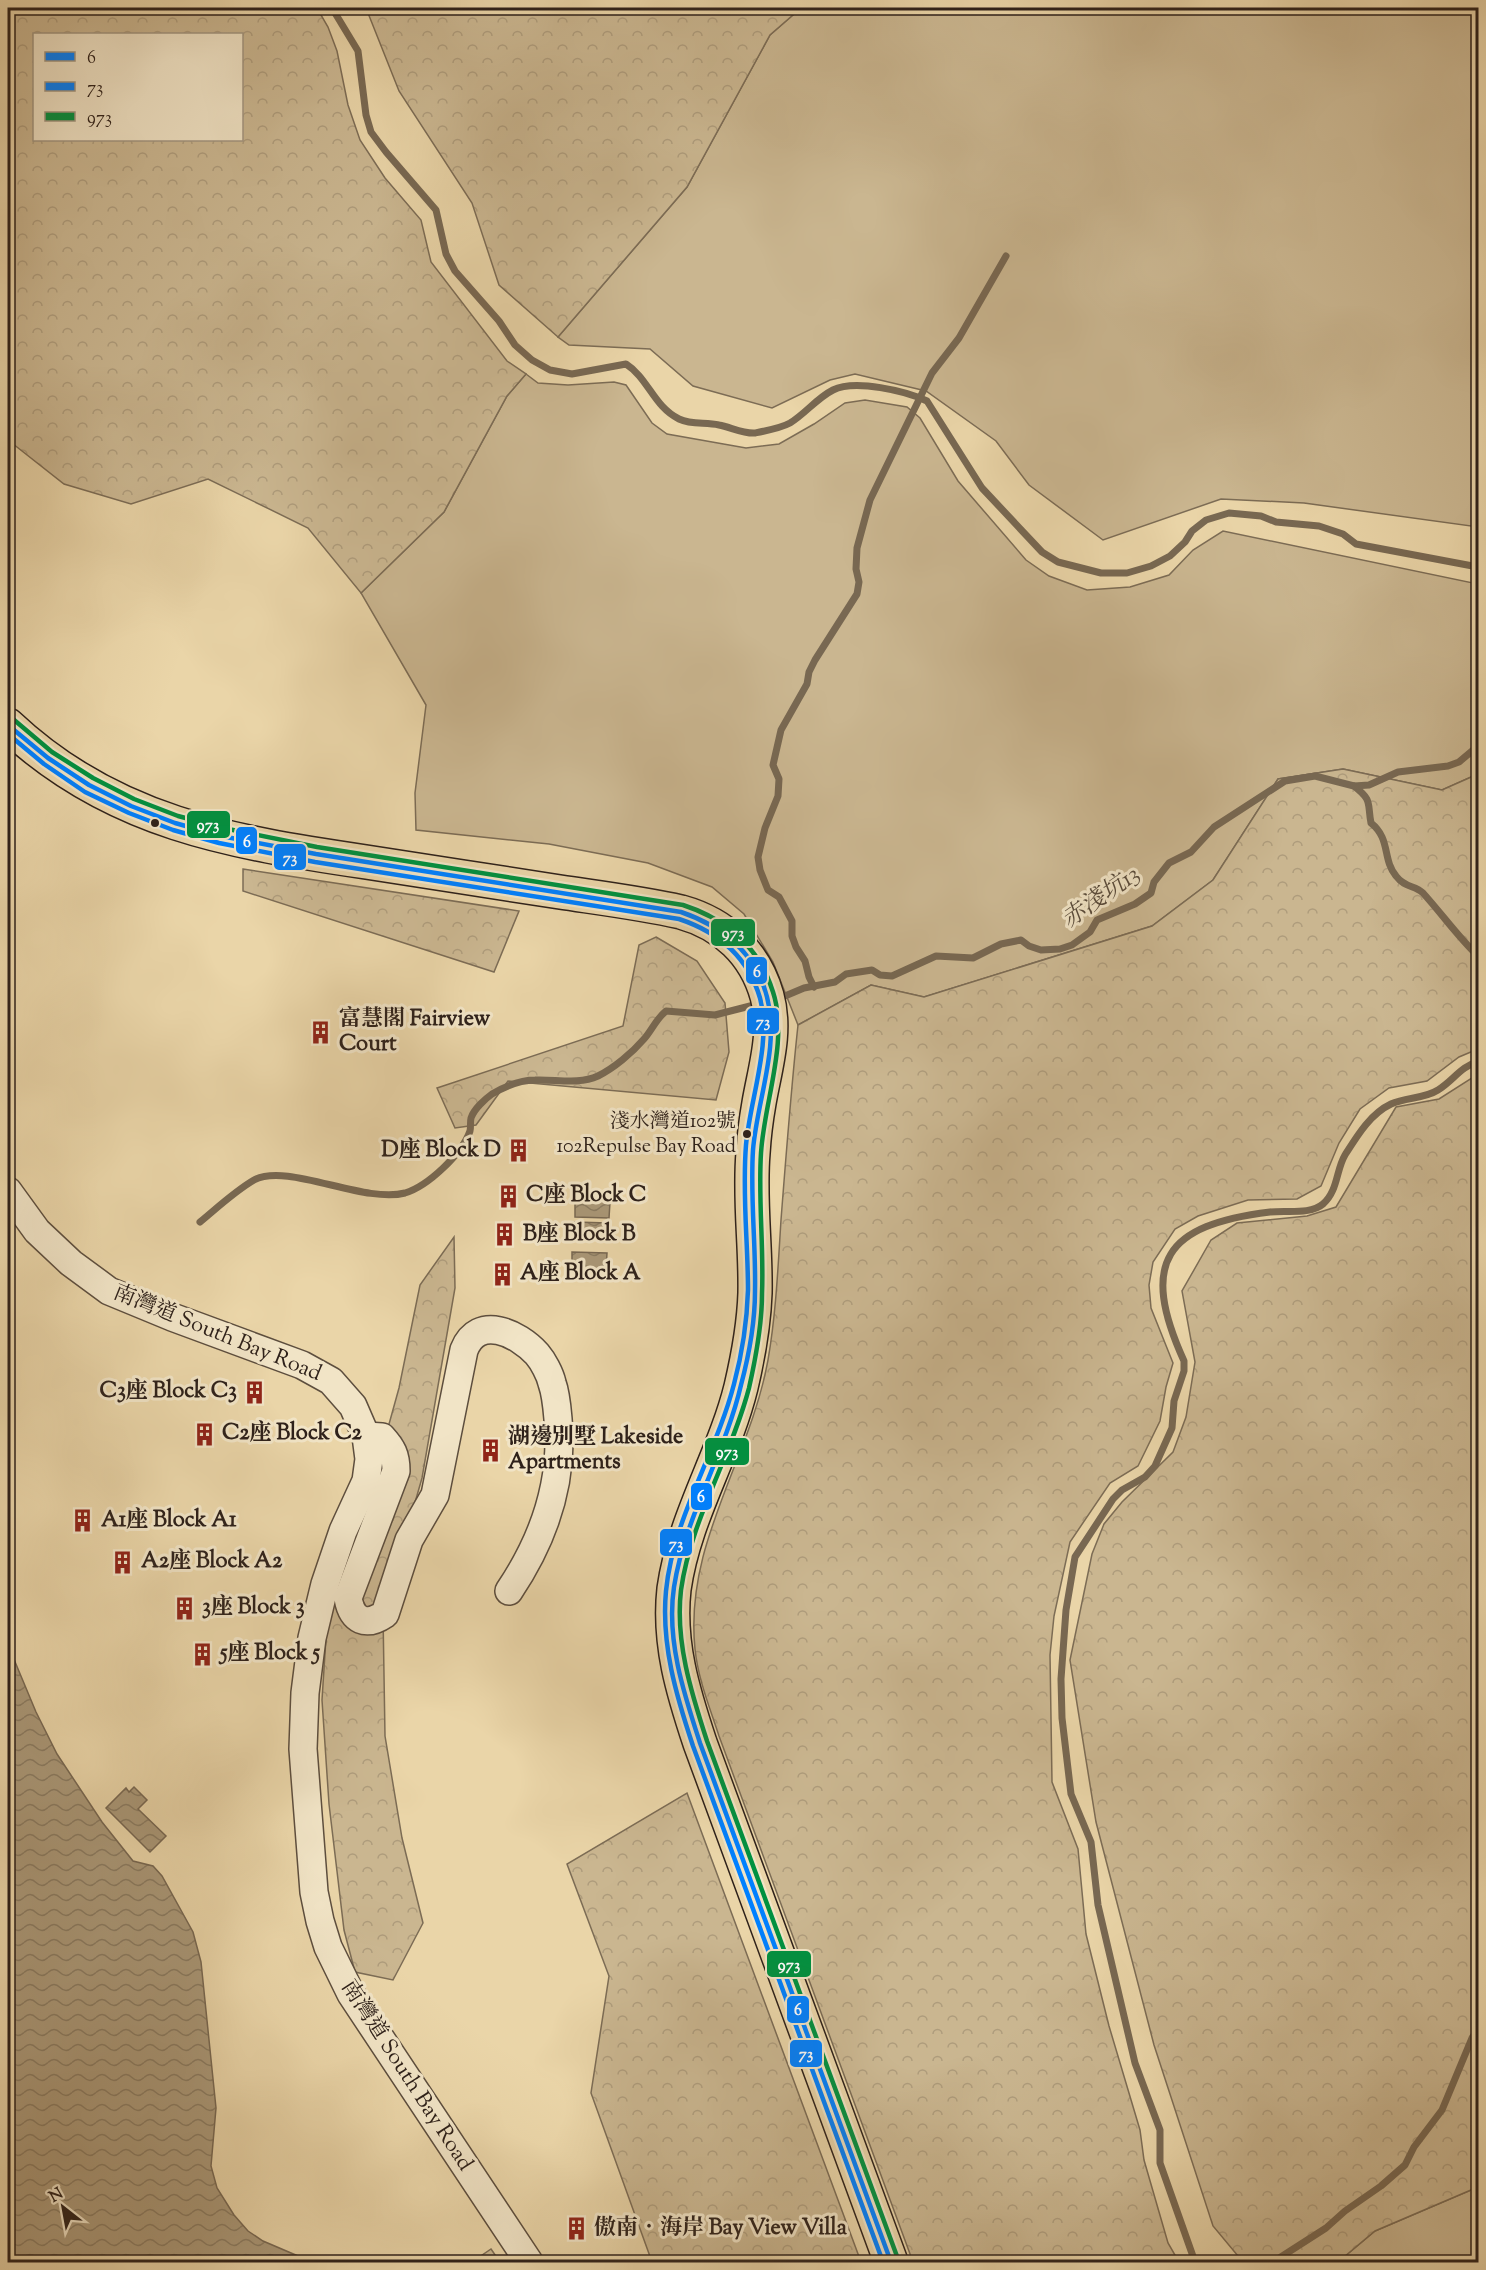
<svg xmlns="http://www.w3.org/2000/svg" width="1486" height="2270" viewBox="0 0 1486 2270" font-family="'Sorts Mill Goudy','Noto Serif TC',serif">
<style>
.grass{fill:#cab690;stroke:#7c6c55;stroke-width:1.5}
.forest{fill:url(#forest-crowns);stroke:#7c6c55;stroke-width:1.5;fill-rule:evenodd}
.water{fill:url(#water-waves);stroke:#786852;stroke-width:1.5}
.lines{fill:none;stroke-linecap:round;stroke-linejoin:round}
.stream{stroke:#786852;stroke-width:7}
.minor-casing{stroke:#5d4e3e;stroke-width:30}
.major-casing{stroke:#2e211a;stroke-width:36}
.minor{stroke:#f1e4c6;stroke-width:27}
.major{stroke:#ead5a8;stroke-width:33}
.bus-1-casing{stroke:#f1e4c6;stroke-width:9}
.bus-2-casing{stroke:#f1e4c6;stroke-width:9}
.bus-3-casing{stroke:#f1e4c6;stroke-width:9}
.bus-1{stroke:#0080ff;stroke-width:4.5}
.bus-2{stroke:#0080ff;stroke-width:4.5}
.bus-3{stroke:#009140;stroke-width:4.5}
.bus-dot{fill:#2e211a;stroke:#f1e4c6;stroke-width:2}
.labels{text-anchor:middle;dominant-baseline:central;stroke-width:6;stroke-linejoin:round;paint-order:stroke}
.bus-label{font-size:20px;fill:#2e211a;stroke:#f1e4c6;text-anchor:end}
.poi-label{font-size:22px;font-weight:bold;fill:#2e211a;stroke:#f1e4c6;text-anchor:start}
.street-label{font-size:22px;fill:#2e211a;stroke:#f1e4c6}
.water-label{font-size:24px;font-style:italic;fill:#594b3b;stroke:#f1e4c6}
.line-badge{stroke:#f1e4c6;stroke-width:2}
.badge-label{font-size:16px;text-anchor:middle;font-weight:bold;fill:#fff}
</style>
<defs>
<pattern id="forest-crowns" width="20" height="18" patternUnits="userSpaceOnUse" patternTransform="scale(1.5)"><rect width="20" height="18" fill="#cab690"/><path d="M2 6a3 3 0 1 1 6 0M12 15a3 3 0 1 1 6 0" fill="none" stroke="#ae9c7c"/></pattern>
<pattern id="water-waves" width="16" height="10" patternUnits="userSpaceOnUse" patternTransform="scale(1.5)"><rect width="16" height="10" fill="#aa9878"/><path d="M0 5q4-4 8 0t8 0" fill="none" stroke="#8b7c62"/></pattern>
</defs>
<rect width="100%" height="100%" fill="#ead5a8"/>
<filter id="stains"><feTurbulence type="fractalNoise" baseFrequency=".00333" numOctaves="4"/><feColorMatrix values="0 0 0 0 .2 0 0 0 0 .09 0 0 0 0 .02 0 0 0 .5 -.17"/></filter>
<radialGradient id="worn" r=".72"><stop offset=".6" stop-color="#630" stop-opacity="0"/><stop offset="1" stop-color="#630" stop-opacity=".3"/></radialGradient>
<g class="grass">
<path d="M801 8H1478V527L1304 503 1221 499 1103 540 1029 485 996 441 926 391 855 374 830 380 772 408 693 386 650 349 569 345 558 337 687 187 770 35Z"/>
<path d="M526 374 538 383 568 385 614 382 626 385 652 423 667 434 746 448 779 444 814 424 845 403 865 400 907 407 920 418 958 481 1026 560 1049 576 1087 590 1130 587 1169 575 1193 550 1223 531 1478 584V774L1442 790 1343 769 1278 779 1213 880 1152 926 924 997 871 985 798 1025 773 962 744 914 712 887 648 863 549 844 416 830 415 793 426 705 361 593 444 512 507 396Z"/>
<path d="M1478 2187V2262H1338L1375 2231Z"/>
</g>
<g class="forest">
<path d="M8 8H317L328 27 337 51 348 105 360 140 385 178 421 220 431 262 507 361 526 374 507 396 444 512 361 593 308 528 208 479 131 504 64 484 8 440ZM242 34V140H34V34Z"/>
<path d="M366 8H801L770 35 687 187 558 337 499 285 472 203 399 91Z"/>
<path d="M1343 769 1442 790 1478 774V1049L1459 1057 1427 1081 1389 1088 1360 1109 1339 1143 1321 1186 1297 1199 1248 1200 1198 1216 1175 1229 1153 1262 1149 1285 1151 1308 1173 1363 1166 1387 1160 1421 1138 1466 1110 1483 1070 1542 1054 1616 1050 1655 1052 1782 1078 1849 1086 1934 1109 2026 1140 2130 1144 2160 1168 2243 1179 2262H913L719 1736C710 1708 698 1679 695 1649 684 1543 750 1460 768 1360 776 1314 778 1267 781 1220 786 1155 791 1090 798 1025L871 985 924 997 1152 926 1213 880 1278 779Z"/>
<path d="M243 869 519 911 494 972 243 891Z"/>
<path d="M656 937 697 961 725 1003 729 1052 716 1100 508 1081 476 1125 455 1128 437 1088 623 1026 639 945Z"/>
<path d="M1478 1074V2187L1375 2231 1338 2262H1243L1213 2226 1154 2045 1096 1822 1070 1660 1092 1554 1104 1524 1122 1502 1173 1452 1186 1417 1195 1362 1182 1291 1211 1240 1237 1223 1307 1216 1336 1207 1396 1107 1439 1099Z"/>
<path d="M454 1237 455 1288 422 1478 383 1614 385 1736 402 1838 423 1923 393 1980 355 1972 344 1930 329 1804 322 1700 329 1591 373 1482 399 1388 420 1285Z"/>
<path d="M687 1793 861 2262H652L591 2093 609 1976 567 1864Z"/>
<path d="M491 2249 500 2262H472Z"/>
</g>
<g class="water">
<path d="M575 1200 610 1202 609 1218 575 1217Z"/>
<path d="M574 1222 608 1223V1239L573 1238Z"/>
<path d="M572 1252 607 1253 606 1269 572 1268Z"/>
<path d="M8 1645 36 1712 57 1754 102 1822 133 1861 153 1866 162 1876 193 1932 201 1962 216 2108 211 2166 217 2188 234 2215 248 2231 263 2241 298 2256 304 2262H8Z"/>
<path d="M134 1787 147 1800 138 1809 166 1836 150 1852 106 1808 126 1788 129 1792Z"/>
</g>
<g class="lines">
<g class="stream">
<path d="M332 8 358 51 366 115 371 132 386 152 436 210 446 254 455 271 499 321 515 345 532 360 550 370 572 374 626 364C648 378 654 407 679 419 692 425 705 422 719 425 730 427 744 434 755 433 765 431 781 428 790 423 805 414 817 398 833 390 855 379 906 391 927 401L982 488 1042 552 1058 562 1101 573H1127L1151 566 1170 556 1185 542 1192 531 1206 520 1229 513 1261 516 1276 522 1319 526 1343 534 1356 544 1478 567"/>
<path d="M1354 786C1373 801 1367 802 1371 823 1391 839 1382 859 1396 876 1405 888 1415 885 1423 893 1442 914 1458 937 1478 956"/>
<path d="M814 987 809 977 805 961 796 947 792 936V921L779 897 768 890 760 870 758 857 765 828 778 796 779 779 773 765 781 730 807 684 809 672 815 660 857 594 859 582 856 569 857 548 870 500 932 373 959 338 1006 256"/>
<path d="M785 996 804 988 835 982 846 974 872 970 880 975 892 976 936 956 973 958 1001 944 1021 940 1029 946 1041 950 1060 949 1072 945 1090 932 1097 920 1135 904 1151 893 1154 882 1169 863 1191 852 1214 827 1285 781 1315 776 1354 786 1369 785 1398 772 1448 766 1459 762 1478 746"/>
<path d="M200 1222C217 1208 235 1191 254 1180 287 1162 364 1204 405 1193 428 1186 462 1154 470 1131 471 1127 470 1122 471 1118 474 1109 485 1099 492 1094 504 1087 521 1080 535 1080 556 1079 578 1085 598 1076 614 1068 632 1053 644 1039 652 1030 656 1019 666 1011L715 1015 754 1005"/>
<path d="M1195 2262 1160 2163V2130L1135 2063 1098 1905 1091 1842 1071 1794 1062 1718 1061 1679 1066 1610 1075 1557 1113 1499 1122 1490 1145 1477 1155 1466 1172 1428 1174 1401 1184 1371V1361C1139 1262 1165 1225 1270 1212 1287 1210 1310 1215 1323 1204 1338 1191 1336 1170 1345 1155 1357 1136 1370 1114 1391 1104 1406 1097 1424 1099 1438 1090 1453 1081 1461 1066 1478 1062"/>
<path d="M1273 2262 1326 2228 1345 2211 1381 2186 1405 2165 1414 2147 1442 2110 1472 2038 1478 2029"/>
</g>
<defs>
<g id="minor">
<path d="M8 1191 37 1231 71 1263 109 1291 172 1317 302 1365 331 1381 353 1406 366 1436 369 1459 366 1481 343 1531 325 1584 312 1638 305 1693 303 1749 314 1892 320 1921 328 1947 351 1994 529 2262"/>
<path d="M366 1436 382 1437C392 1448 396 1455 396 1471L348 1598C352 1621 366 1627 385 1614L409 1540 435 1495 464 1350C478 1314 518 1333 537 1354 543 1361 550 1374 552 1383 556 1394 557 1407 558 1419 564 1482 544 1539 509 1591"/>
</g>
<path id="major" d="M8 725C112 823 231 842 366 862 431 872 495 882 560 892 600 898 641 903 681 912 724 924 755 953 767 996 777 1032 765 1068 759 1103 756 1120 754 1136 753 1153 749 1199 756 1246 755 1293 754 1324 748 1357 741 1387 724 1456 684 1517 674 1589 668 1643 683 1692 700 1743L891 2262"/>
</defs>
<use href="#minor" class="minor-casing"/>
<use href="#major" class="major-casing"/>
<use href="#minor" class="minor"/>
<use href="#major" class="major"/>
<defs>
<path id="bus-1" d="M8 725 48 758 89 785 131 806 175 823 221 836 316 854 681 912C722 926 756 953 767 997 780 1047 757 1100 753 1150 750 1197 756 1244 755 1291 755 1322 749 1355 741 1385 725 1454 685 1516 674 1587 666 1640 684 1694 700 1743L891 2262"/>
<path id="bus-2" d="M8 734 44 764 85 792 129 813 173 830 219 843 315 862 679 919C718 932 748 957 760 998 772 1043 750 1099 746 1145 742 1194 748 1242 748 1290 747 1322 742 1354 734 1384 716 1454 673 1518 666 1591 661 1644 676 1695 693 1746L883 2262"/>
<path id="bus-3" d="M13 719 52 752 93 778 134 799 178 816 223 828 317 847 683 905C726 919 759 947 773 992 789 1041 764 1102 761 1153 758 1200 764 1247 762 1294 762 1325 756 1357 749 1388 731 1457 691 1519 681 1590 675 1641 691 1692 707 1741L898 2259"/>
</defs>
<use href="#bus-1" class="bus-1-casing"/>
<use href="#bus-2" class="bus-2-casing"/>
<use href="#bus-3" class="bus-3-casing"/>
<use href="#bus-1" class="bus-1"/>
<use href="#bus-2" class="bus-2"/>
<use href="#bus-3" class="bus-3"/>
</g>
<defs>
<symbol id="building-bare" viewBox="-9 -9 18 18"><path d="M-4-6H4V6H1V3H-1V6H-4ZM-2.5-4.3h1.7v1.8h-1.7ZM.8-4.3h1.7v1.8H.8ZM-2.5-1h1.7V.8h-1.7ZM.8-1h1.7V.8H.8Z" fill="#8f2418" stroke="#f1e4c6" stroke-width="2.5" paint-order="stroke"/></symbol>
</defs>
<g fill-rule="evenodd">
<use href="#building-bare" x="304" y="1016" width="33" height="33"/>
<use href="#building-bare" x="502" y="1134" width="33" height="33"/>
<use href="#building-bare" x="492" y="1180" width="33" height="33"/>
<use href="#building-bare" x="488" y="1218" width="33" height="33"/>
<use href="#building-bare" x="486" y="1258" width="33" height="33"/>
<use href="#building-bare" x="238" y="1376" width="33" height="33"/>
<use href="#building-bare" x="188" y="1418" width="33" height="33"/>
<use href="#building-bare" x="474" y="1434" width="33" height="33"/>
<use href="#building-bare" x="66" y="1504" width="33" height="33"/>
<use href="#building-bare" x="106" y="1546" width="33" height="33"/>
<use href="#building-bare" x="168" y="1592" width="33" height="33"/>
<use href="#building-bare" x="186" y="1638" width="33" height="33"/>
<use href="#building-bare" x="560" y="2212" width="33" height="33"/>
</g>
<g class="bus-dot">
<circle cx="155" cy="823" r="5"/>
<circle cx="747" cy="1134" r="5"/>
</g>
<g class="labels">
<g class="bus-label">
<text x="736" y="1122">淺水灣道102號<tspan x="736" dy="25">102Repulse Bay Road</tspan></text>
</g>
<g class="poi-label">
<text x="339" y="1020">富慧閣 Fairview<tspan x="339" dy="25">Court</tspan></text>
<text x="501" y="1151" text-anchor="end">D座 Block D</text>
<text x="526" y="1196">C座 Block C</text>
<text x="523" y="1235">B座 Block B</text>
<text x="520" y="1274">A座 Block A</text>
<text x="237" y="1392" text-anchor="end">C3座 Block C3</text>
<text x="222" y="1434">C2座 Block C2</text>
<text x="508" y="1438">湖邊別墅 Lakeside<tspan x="508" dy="25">Apartments</tspan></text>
<text x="101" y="1521">A1座 Block A1</text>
<text x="141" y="1562">A2座 Block A2</text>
<text x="202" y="1608">3座 Block 3</text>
<text x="220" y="1654">5座 Block 5</text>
<text x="594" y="2229">傲南．海岸 Bay View Villa</text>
</g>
<g class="street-label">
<text transform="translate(217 1334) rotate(22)">南灣道 South Bay Road</text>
<text transform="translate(406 2076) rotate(57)">南灣道 South Bay Road</text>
</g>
<g class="water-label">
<text transform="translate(1101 898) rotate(-35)">赤淺坑13</text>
</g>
</g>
<g class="line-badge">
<rect x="186" y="810" width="45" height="29" rx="6" fill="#009140"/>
<rect x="235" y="826" width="23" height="29" rx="6" fill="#0080ff"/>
<rect x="273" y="843" width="34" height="28" rx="6" fill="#0080ff"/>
<rect x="710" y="918" width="46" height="29" rx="6" fill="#009140"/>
<rect x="745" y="956" width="23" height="29" rx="6" fill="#0080ff"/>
<rect x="746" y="1007" width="34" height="28" rx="6" fill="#0080ff"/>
<rect x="704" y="1437" width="46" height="29" rx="6" fill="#009140"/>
<rect x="690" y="1482" width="23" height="29" rx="6" fill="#0080ff"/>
<rect x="659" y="1528" width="34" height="29" rx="6" fill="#0080ff"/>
<rect x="766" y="1950" width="46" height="28" rx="6" fill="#009140"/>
<rect x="786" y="1995" width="24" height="29" rx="6" fill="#0080ff"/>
<rect x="789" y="2039" width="34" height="29" rx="6" fill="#0080ff"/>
</g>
<g class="badge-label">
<text x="208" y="830">973</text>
<text x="247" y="847">6</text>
<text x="290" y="863">73</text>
<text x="733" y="938">973</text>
<text x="757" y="977">6</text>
<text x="763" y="1027">73</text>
<text x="727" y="1457">973</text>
<text x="701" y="1502">6</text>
<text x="676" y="1549">73</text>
<text x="789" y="1970">973</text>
<text x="798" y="2015">6</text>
<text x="806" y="2059">73</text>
</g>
<rect width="1486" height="2270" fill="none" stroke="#ead5a8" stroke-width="30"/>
<rect x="9" y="9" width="1468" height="2252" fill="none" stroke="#2e211a" stroke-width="3"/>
<rect x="15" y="15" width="1456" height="2240" fill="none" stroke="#2e211a" stroke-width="1.5"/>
<rect x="33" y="33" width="210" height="108" fill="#f1e4c6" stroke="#a39681" stroke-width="1.5"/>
<rect x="45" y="52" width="30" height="9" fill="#0080ff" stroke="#a39681" stroke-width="1.5"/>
<text x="87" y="63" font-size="18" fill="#2e211a">6</text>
<rect x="45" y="82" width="30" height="9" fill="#0080ff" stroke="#a39681" stroke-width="1.5"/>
<text x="87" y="93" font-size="18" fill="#2e211a">73</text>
<rect x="45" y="112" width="30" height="9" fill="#009140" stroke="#a39681" stroke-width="1.5"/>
<text x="87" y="123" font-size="18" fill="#2e211a">973</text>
<g transform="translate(63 2207) rotate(329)" stroke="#f1e4c6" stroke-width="4.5" paint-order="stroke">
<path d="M0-4.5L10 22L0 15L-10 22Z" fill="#2e211a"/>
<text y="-9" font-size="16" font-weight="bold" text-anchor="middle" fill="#2e211a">N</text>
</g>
<rect width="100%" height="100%" filter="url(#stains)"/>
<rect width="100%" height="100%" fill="url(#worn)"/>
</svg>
